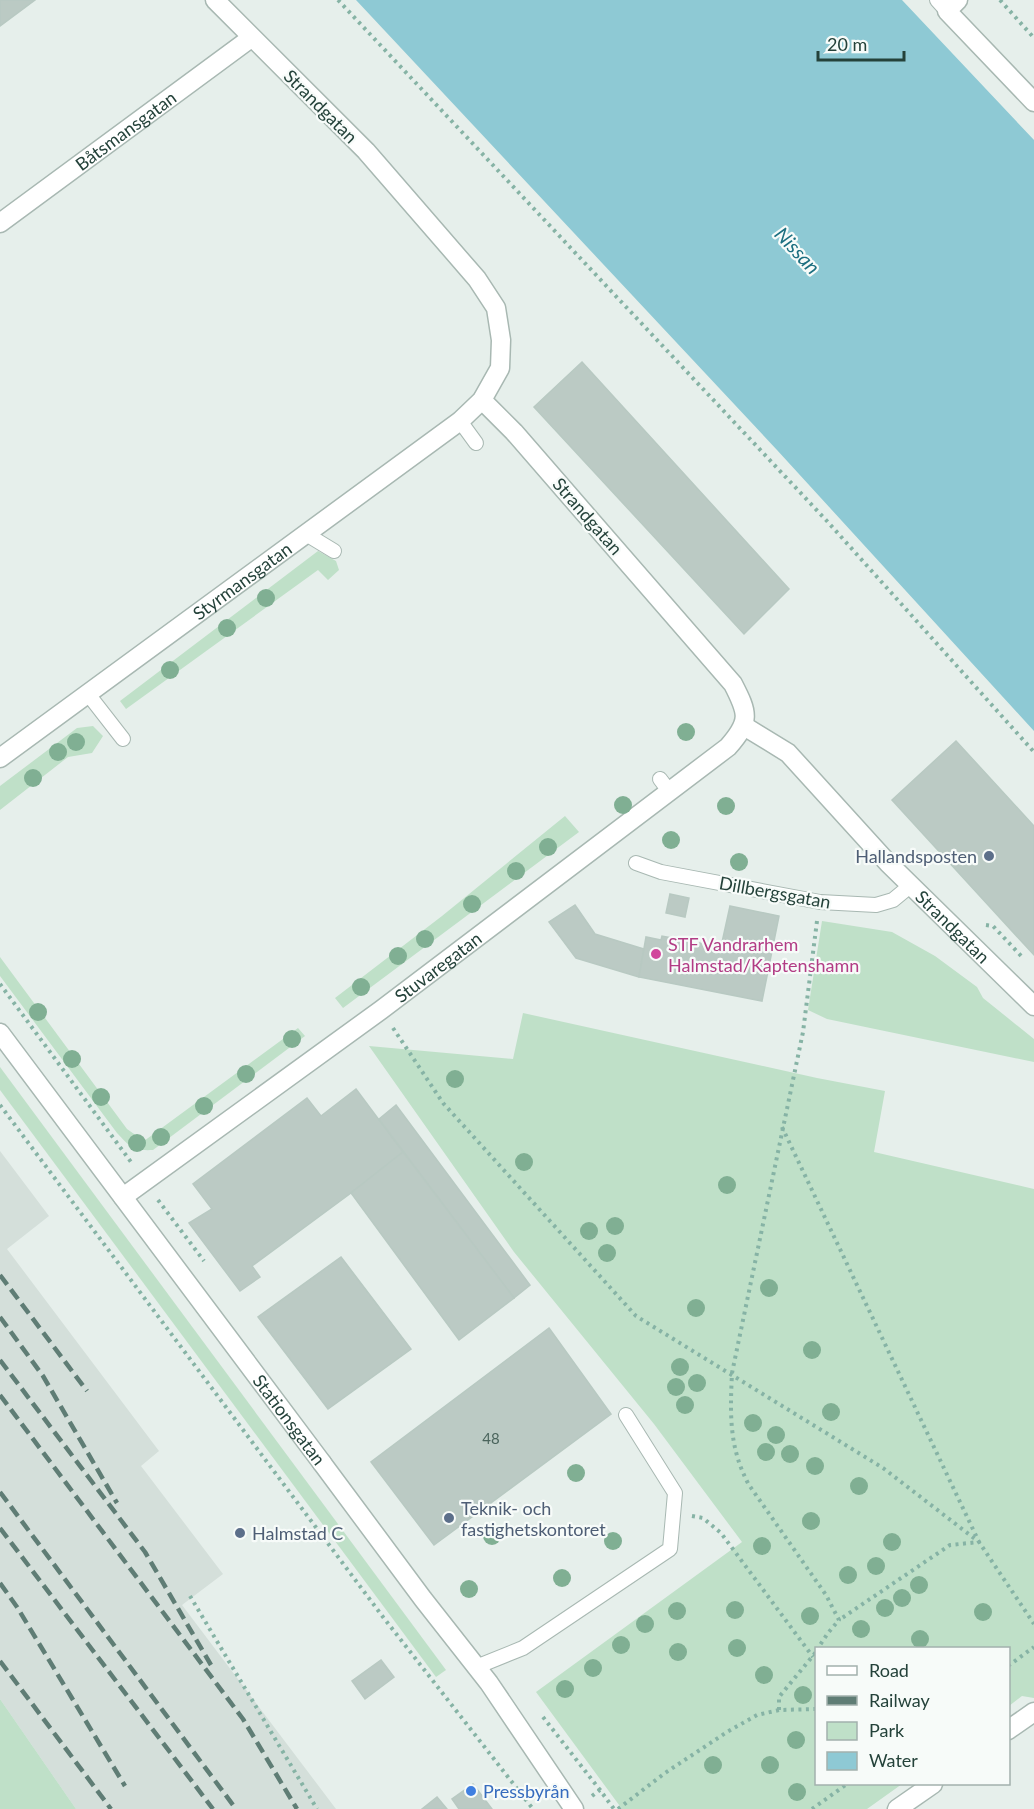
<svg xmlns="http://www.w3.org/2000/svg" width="1034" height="1809" viewBox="0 0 1034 1809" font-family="Lato,sans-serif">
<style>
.built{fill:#d4dfda}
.green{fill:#bfe0c8}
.water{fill:#8ec9d4}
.building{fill:#bbcac4;stroke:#b8c9c2;stroke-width:1.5}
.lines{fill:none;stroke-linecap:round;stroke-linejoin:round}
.service-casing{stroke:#a8b8b2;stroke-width:16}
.minor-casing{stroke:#a8b8b2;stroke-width:21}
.tertiary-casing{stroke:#a8b8b2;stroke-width:21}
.path{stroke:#86b3a5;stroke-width:4;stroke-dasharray:3 4.5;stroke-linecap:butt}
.service{stroke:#fff;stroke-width:14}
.minor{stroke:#fff;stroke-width:18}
.tertiary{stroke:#fff;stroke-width:18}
.rail{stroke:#5f7d75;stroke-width:4.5;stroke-dasharray:12 6;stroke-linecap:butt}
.tree{fill:#80af93}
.service-dot{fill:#5c6f8a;stroke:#f7fbf9;stroke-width:2}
.hotel-dot{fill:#d1479c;stroke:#f7fbf9;stroke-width:2}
.shop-dot{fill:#3f7fe0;stroke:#f7fbf9;stroke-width:2}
.labels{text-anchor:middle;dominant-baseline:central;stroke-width:4.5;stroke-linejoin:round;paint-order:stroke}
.number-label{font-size:15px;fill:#4a645c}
.street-label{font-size:18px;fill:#24423a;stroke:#f7fbf9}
.service-label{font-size:18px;fill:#4e5e75;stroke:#f7fbf9;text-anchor:start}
.hotel-label{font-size:18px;fill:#b23c85;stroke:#f7fbf9;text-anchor:start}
.shop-label{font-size:18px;fill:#366cbe;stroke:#f7fbf9;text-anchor:start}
.water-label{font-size:20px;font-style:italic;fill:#1c6f80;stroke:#f7fbf9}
</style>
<rect width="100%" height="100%" fill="#e6efeb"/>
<path class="built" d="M0 1151 49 1216 7 1249 159 1451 141 1466 223 1574 182 1605 336 1809H76L0 1699Z"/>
<g class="green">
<path d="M318 551 336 561 339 570 328 580 318 570 126 709 120 701Z"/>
<path d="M93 726 103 736 92 753 68 757 0 810V786L77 728Z"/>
<path d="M565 816 579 832 343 1008 335 998 442 916Z"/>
<path d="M822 921 892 932 935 956 977 987 983 998 1034 1039V1062L827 1019 808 1010Z"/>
<path d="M0 957 127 1129 144 1141 298 1028 305 1036 153 1150C133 1151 130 1147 117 1133L0 976Z"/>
<path d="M523 1013 817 1078 885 1091 874 1152 1034 1189V1698L1022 1696 1009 1706 1008 1648H816V1784H902L867 1809H622L536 1692 742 1542 654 1424 514 1252 369 1046 513 1059Z"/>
<path d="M0 1067 446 1670 436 1677 0 1090Z"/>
<path d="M0 1699 76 1809H0Z"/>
</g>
<path class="water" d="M356 0H902L1034 140V731L777 450Z"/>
<g class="building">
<path d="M0 0H35L0 26Z"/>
<path d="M582 362 789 589 744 634 534 407Z"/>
<path d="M956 741 1034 826V955L892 800Z"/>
<path d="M670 894 689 898 685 917 666 913Z"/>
<path d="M575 905 595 934 644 949 639 977 576 958 549 922Z"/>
<path d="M730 906 779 916 762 1001 639 977 646 937 661 940 662 936 721 947Z"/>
<path d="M356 1089 403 1152 351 1193 252 1266 260 1277 240 1291 189 1223 212 1209 193 1184 307 1098 321 1116Z"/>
<path d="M396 1105 530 1285 514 1298 379 1119Z"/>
<path d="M403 1152 514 1298 459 1340 351 1193Z"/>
<path d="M341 1257 411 1349 328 1409 258 1317Z"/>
<path d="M549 1328 611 1414 434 1545 371 1462Z"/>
<path d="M381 1660 394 1677 365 1699 352 1681Z"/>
<path d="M473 1784 492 1809H459L452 1799Z"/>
<path d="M437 1797 447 1809H422Z"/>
</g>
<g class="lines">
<defs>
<g id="service">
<path d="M937 0 947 11"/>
<path d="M460 421 476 443"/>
<path d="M306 534 334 551"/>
<path d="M88 694 123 739"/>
<path d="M660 779 669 791"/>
<path d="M636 863 661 872 820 902 876 905 893 900 910 886"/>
<path d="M476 1667 523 1648 670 1549 675 1493 626 1415"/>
</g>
<g id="minor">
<path d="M958 0 947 11 1034 102"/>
<path id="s1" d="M0 223 251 38"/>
<path id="s2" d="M744 726 788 753 888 863 1034 1006"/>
<path id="s3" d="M0 758 460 421 482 400 500 368 501 340 496 308 477 279 366 151 215 0"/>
<path id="s4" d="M0 1033 322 1463"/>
<path id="s5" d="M123 1197 381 1010 728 747C751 721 748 713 733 684L514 432 482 400"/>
<path d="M1008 1730 1034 1712"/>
<path d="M897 1809 933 1784"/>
</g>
<path id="tertiary" d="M322 1463 423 1599 489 1683 574 1809"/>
</defs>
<use href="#service" class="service-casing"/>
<use href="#minor" class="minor-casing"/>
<use href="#tertiary" class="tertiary-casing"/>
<g class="path">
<path d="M338 0 826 520 1034 752"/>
<path d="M1000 0 1034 38"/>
<path d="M817 921 803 1032 732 1373C730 1415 729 1448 749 1485L826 1595 839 1620 828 1633 818 1648"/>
<path d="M986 925 993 926 1024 959"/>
<path d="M0 984 131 1162"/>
<path d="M393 1028 443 1103 636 1316 883 1468 979 1542 1034 1624"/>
<path d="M0 1105 383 1617 533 1809"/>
<path d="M782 1127 979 1542 950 1545 839 1620"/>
<path d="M158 1200 204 1261"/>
<path d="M692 1516 703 1518 721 1533 813 1657"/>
<path d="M190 1596 317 1809"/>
<path d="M1008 1666 1034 1647"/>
<path d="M779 1710V1697L816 1652"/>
<path d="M543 1717 600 1790"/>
<path d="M592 1796 600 1790 614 1809"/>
<path d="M618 1809 665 1773 727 1732 757 1715 779 1710 816 1709"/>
<path d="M812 1809 847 1784"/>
</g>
<use href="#service" class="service"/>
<use href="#minor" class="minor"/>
<use href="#tertiary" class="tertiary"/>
<g class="rail">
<path d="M0 1275 87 1391"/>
<path d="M0 1317 43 1376 117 1503"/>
<path d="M0 1360 145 1552 211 1665"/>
<path d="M0 1395 243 1719 297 1809"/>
<path d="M0 1492 236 1809"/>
<path d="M0 1528 213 1809"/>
<path d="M0 1583 17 1607 125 1786"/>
<path d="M0 1661 111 1809"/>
</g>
</g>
<g class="tree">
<circle cx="266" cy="598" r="9"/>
<circle cx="227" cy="628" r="9"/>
<circle cx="170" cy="670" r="9"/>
<circle cx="686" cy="732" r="9"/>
<circle cx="76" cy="742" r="9"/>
<circle cx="58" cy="752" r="9"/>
<circle cx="33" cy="778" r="9"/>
<circle cx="623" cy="805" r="9"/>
<circle cx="726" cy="806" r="9"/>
<circle cx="671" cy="840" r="9"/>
<circle cx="548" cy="847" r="9"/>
<circle cx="739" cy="862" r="9"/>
<circle cx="516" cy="871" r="9"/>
<circle cx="472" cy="904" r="9"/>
<circle cx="425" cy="939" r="9"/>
<circle cx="398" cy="956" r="9"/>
<circle cx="361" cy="987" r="9"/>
<circle cx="38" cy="1012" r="9"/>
<circle cx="292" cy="1039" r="9"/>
<circle cx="72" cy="1059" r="9"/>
<circle cx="246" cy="1074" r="9"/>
<circle cx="455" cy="1079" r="9"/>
<circle cx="101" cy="1097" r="9"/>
<circle cx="204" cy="1106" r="9"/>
<circle cx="161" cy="1137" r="9"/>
<circle cx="137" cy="1143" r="9"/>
<circle cx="524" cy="1162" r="9"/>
<circle cx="727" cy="1185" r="9"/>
<circle cx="615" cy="1226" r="9"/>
<circle cx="589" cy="1231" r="9"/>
<circle cx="607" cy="1253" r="9"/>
<circle cx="769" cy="1288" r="9"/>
<circle cx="696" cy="1308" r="9"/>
<circle cx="812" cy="1350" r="9"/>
<circle cx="680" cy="1367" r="9"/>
<circle cx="697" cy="1383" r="9"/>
<circle cx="676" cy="1387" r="9"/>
<circle cx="685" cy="1405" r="9"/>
<circle cx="831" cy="1412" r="9"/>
<circle cx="753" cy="1423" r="9"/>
<circle cx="776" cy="1435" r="9"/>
<circle cx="766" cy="1452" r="9"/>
<circle cx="790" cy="1454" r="9"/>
<circle cx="815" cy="1466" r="9"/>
<circle cx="576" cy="1473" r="9"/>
<circle cx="859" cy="1486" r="9"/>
<circle cx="811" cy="1521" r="9"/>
<circle cx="492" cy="1536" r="9"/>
<circle cx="613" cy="1541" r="9"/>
<circle cx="892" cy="1542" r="9"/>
<circle cx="762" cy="1546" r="9"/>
<circle cx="876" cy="1566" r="9"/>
<circle cx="848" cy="1575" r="9"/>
<circle cx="562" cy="1578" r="9"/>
<circle cx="919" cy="1585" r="9"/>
<circle cx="469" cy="1589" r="9"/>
<circle cx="902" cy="1598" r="9"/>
<circle cx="885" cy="1608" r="9"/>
<circle cx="735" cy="1610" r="9"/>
<circle cx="677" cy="1611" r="9"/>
<circle cx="983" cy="1612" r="9"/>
<circle cx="810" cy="1616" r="9"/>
<circle cx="645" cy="1624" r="9"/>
<circle cx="861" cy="1629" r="9"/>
<circle cx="920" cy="1639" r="9"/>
<circle cx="621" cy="1645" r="9"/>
<circle cx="737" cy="1648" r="9"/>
<circle cx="678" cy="1652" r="9"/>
<circle cx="593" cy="1668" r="9"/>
<circle cx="764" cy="1675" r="9"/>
<circle cx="565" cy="1689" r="9"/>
<circle cx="803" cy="1695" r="9"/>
<circle cx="796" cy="1740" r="9"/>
<circle cx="713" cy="1765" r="9"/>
<circle cx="770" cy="1765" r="9"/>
<circle cx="797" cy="1792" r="9"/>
</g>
<g class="service-dot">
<circle cx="989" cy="856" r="6"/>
<circle cx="449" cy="1518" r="6"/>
<circle cx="240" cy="1533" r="6"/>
</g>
<circle class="hotel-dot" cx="656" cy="954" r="6"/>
<circle class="shop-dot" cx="471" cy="1791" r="6"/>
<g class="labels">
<g class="number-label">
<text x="491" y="1438">48</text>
</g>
<g class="street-label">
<text transform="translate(321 106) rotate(45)">Strandgatan</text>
<text stroke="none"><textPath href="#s1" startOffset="156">Båtsmansgatan</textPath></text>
<text transform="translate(588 516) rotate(49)">Strandgatan</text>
<text stroke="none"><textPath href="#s3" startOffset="300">Styrmansgatan</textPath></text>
<text transform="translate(775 892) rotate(10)">Dillbergsgatan</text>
<text stroke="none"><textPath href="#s2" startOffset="291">Strandgatan</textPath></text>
<text stroke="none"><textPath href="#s5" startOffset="390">Stuvaregatan</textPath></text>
<text stroke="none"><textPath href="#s4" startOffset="483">Stationsgatan</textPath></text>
</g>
<g class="service-label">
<text x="977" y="856" text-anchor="end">Hallandsposten</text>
<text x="461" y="1508">Teknik- och<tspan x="461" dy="21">fastighetskontoret</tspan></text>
<text x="252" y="1533">Halmstad C</text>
</g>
<g class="hotel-label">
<text x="668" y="944">STF Vandrarhem<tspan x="668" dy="21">Halmstad/Kaptenshamn</tspan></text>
</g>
<g class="shop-label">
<text x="483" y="1791">Pressbyrån</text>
</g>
<g class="water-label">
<text transform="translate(798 250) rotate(47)">Nissan</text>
</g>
</g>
<rect x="815" y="1647" width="195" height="138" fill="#f7fbf9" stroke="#a3b1ad" stroke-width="1.5"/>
<rect x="827" y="1666" width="30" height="9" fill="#ffffff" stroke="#a3b1ad" stroke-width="1.5"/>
<text x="869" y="1677" font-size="18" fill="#24423a">Road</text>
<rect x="827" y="1696" width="30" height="9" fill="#5f7d75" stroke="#a3b1ad" stroke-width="1.5"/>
<text x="869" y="1707" font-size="18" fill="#24423a">Railway</text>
<rect x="827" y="1722" width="30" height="18" fill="#bfe0c8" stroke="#a3b1ad" stroke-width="1.5"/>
<text x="869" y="1737" font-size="18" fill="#24423a">Park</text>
<rect x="827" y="1752" width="30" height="18" fill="#8ec9d4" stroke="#a3b1ad" stroke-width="1.5"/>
<text x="869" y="1767" font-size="18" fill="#24423a">Water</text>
<path d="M818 51v9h86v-9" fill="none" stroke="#24423a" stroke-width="3"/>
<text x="827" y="51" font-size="18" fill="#24423a" stroke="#f7fbf9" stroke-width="4.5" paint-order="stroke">20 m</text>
</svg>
